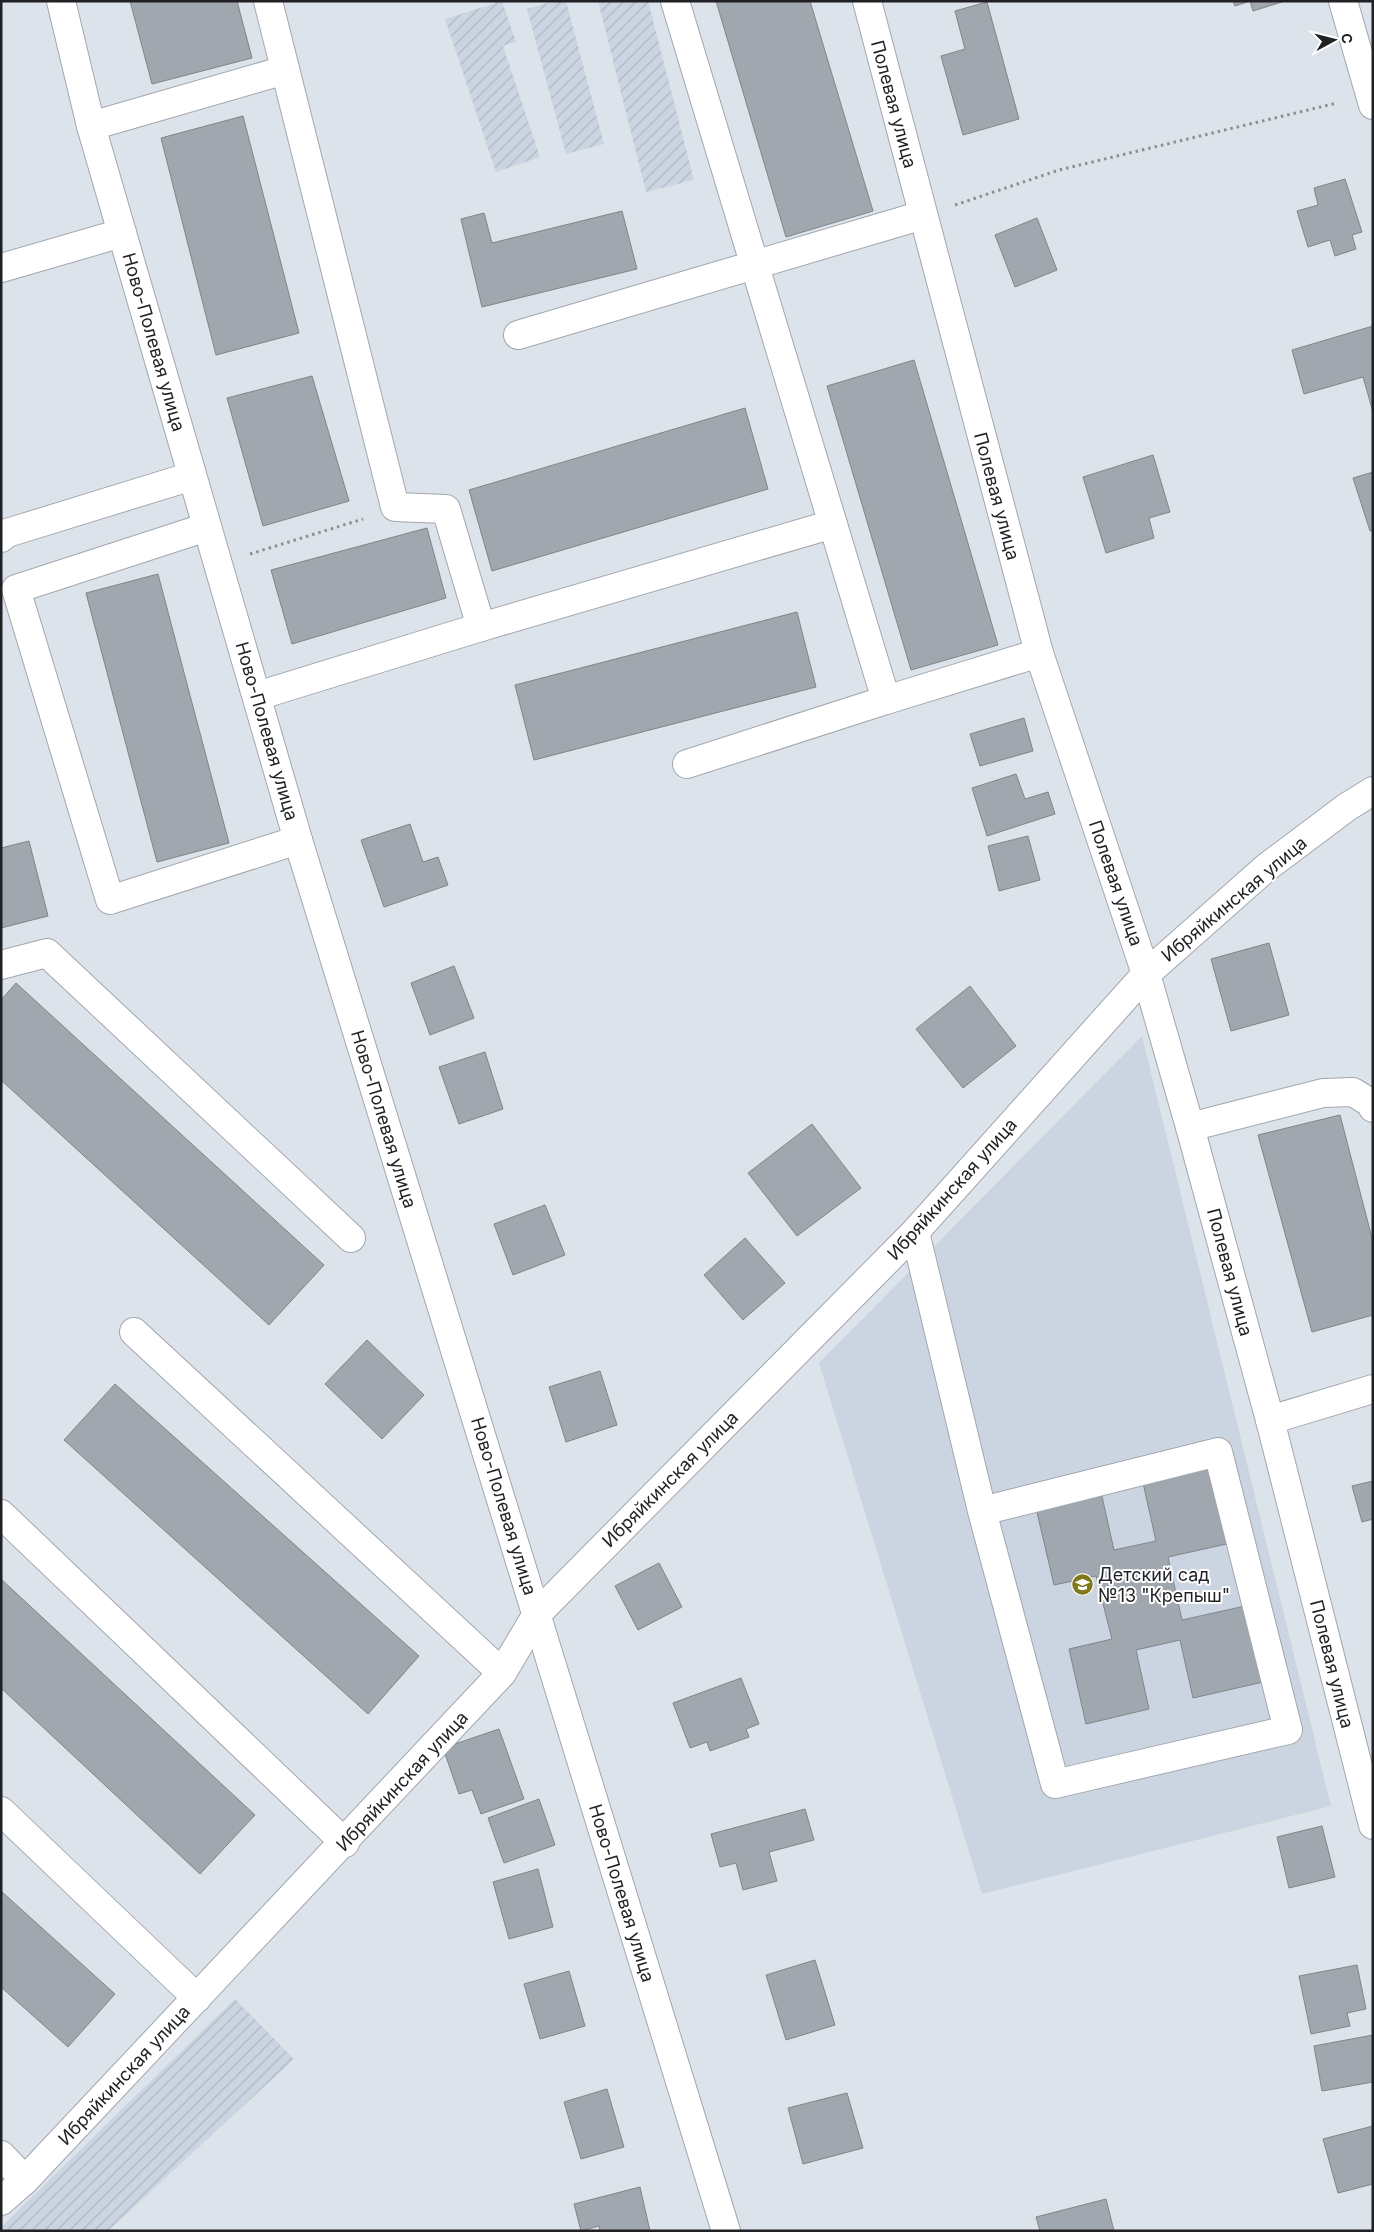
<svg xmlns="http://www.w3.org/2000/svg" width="1374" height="2232" viewBox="0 0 1374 2232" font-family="Inter,sans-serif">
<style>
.built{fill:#cbd5e2}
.industrial{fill:url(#industrial-furrows)}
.building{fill:#a1a7ae;stroke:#7f858b}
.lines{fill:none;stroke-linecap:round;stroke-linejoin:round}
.minor-casing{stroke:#a2a7ae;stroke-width:30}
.path{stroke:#8a8f94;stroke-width:3;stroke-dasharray:2.5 4;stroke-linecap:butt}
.minor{stroke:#fff;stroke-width:28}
.labels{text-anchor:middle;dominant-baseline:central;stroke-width:4;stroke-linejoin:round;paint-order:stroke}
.street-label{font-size:18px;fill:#1f2124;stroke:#fff}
.poi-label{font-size:18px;fill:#1f2124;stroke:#fff;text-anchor:start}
</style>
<defs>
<pattern id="industrial-furrows" width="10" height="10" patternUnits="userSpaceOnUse" patternTransform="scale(1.25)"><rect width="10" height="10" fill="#cbd5e2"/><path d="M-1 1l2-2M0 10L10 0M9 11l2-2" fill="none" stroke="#aeb7c2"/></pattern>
</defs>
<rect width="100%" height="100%" fill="#dde3eb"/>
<path class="built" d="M1142 1036 1331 1806 982 1894 819 1363Z"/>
<g class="industrial">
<path d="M502 1 516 42 503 46 540 157 496 172 445 19Z"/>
<path d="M555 1H566L604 144 566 154 527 9Z"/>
<path d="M598 1H648L694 180 646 192Z"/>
<path d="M235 1999 294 2059 108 2231H1V2227Z"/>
</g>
<g class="building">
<path d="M130 1H237L252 58 152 84Z"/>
<path d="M716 1H810L873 211 786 237Z"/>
<path d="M1233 1H1285L1253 11 1250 1 1235 6Z"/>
<path d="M987 2 1019 119 963 135 941 56 965 49 955 11Z"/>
<path d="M243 116 299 333 216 355 161 138Z"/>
<path d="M1345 179 1362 232 1352 235 1356 249 1335 256 1330 240 1308 247 1297 211 1318 205 1314 188Z"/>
<path d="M622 211 637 269 482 307 461 219 484 213 492 243Z"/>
<path d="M1037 218 1057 270 1015 287 995 235Z"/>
<path d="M1373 326V412L1363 377 1304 394 1292 350Z"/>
<path d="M914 360 998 645 911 670 827 386Z"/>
<path d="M312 376 349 501 263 526 227 398Z"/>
<path d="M745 408 768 489 492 571 469 490Z"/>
<path d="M1153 455 1170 512 1149 518 1154 538 1106 553 1083 477Z"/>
<path d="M1373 472V530L1370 531 1353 478Z"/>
<path d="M427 528 446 598 292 644 271 570Z"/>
<path d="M158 574 229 843 157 862 86 593Z"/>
<path d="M797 612 816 687 534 760 515 685Z"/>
<path d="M1024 718 1033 751 980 766 970 734Z"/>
<path d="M1016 774 1025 799 1048 792 1055 814 987 836 972 788Z"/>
<path d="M410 824 423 862 438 857 448 885 384 907 361 840Z"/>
<path d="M1028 836 1040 880 999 891 988 846Z"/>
<path d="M29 841 48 916 1 928V848Z"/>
<path d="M1269 943 1289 1015 1231 1031 1211 959Z"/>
<path d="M454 966 474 1018 430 1035 411 983Z"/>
<path d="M16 983 324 1265 269 1325 1 1080V1000Z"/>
<path d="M970 986 1016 1046 963 1088 916 1029Z"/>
<path d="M485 1052 503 1109 459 1124 439 1067Z"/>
<path d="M1340 1115 1373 1242V1315L1312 1332 1258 1135Z"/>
<path d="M812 1124 861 1188 797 1236 748 1173Z"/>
<path d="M545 1205 565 1255 513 1275 494 1224Z"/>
<path d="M745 1238 785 1283 743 1320 704 1275Z"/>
<path d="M367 1340 424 1395 382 1439 325 1384Z"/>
<path d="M600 1371 617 1425 566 1442 549 1387Z"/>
<path d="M115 1384 419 1656 368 1714 64 1440Z"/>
<path d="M1222 1464 1240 1541 1168 1557 1182 1620 1254 1604 1272 1680 1193 1698 1180 1640 1136 1650 1149 1709 1086 1724 1069 1649 1112 1639 1096 1576 1054 1585 1036 1508 1101 1492 1114 1550 1156 1541 1143 1483Z"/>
<path d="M1373 1481V1519L1362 1522 1352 1486Z"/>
<path d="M659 1563 682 1607 638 1630 615 1586Z"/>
<path d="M1 1579 255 1815 200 1874 1 1688Z"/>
<path d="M741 1678 759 1724 746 1729 749 1737 710 1751 707 1742 690 1748 673 1703Z"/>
<path d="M499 1729 524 1799 481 1814 472 1790 459 1794 443 1748Z"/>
<path d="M539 1799 555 1845 504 1863 488 1818Z"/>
<path d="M805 1809 814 1840 769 1852 777 1881 743 1890 736 1863 720 1867 711 1834Z"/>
<path d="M1322 1826 1335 1877 1289 1888 1277 1837Z"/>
<path d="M538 1869 553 1927 509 1939 493 1882Z"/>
<path d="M1 1891 115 1994 68 2047 1 1987Z"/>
<path d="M815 1960 835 2025 786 2040 766 1975Z"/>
<path d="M1357 1965 1366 2009 1347 2013 1350 2026 1311 2034 1299 1976Z"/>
<path d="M569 1971 585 2026 540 2039 524 1984Z"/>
<path d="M1373 2035V2082L1322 2091 1314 2046Z"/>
<path d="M607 2089 624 2147 581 2159 564 2102Z"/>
<path d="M847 2093 863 2148 803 2164 788 2108Z"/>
<path d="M1373 2126V2184L1338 2193 1323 2139Z"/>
<path d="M640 2187 650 2231H600L599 2226 581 2231 574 2204Z"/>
<path d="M1106 2199 1114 2231H1040L1036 2217Z"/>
</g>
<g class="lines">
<defs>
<g id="minor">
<path d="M61 1 91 126 298 840 726 2231"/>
<path d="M268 1 395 507 446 509 481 627"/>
<path d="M675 1 886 700 1039 653"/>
<path d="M867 1 1039 653 1146 974 1190 1127 1270 1420 1373 1825"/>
<path d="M1343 1 1373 105"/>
<path d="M91 126 285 70"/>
<path d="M1 268 122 233"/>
<path d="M518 335 923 215"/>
<path d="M207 527 16 589 110 900 298 840"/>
<path d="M1 538 7 533 192 476"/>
<path d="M257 696 481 627 833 524"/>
<path d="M687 764 886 700"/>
<path d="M1 965 47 953 351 1238"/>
<path d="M1190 1127 1323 1093 1353 1092 1372 1104 1373 1108"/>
<path d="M915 1232 982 1511 1055 1784 1288 1730 1218 1452 982 1511"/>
<path d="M134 1332 502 1673"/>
<path d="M1270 1420 1373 1389"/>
<path d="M1 1514 345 1843"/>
<path d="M1 1811 197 1998"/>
<path d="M1 2155 25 2180"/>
<path d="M1 2201 25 2180 502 1673 537 1614 915 1232 1146 974 1267 867 1347 807 1373 791"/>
</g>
</defs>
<use href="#minor" class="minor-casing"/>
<g class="path">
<path d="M955 205 1059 170 1337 103"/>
<path d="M250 554 363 519"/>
</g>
<use href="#minor" class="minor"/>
</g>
<defs>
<symbol id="school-disc" viewBox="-11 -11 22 22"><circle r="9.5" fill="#81771b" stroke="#fff"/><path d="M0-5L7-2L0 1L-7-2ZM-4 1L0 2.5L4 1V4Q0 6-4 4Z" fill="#fff"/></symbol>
</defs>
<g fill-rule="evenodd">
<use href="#school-disc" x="1070" y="1572" width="25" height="25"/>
</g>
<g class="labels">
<g class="street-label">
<text transform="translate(894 104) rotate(75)">Полевая улица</text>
<text transform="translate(154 342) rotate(74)">Ново-Полевая улица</text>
<text transform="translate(997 496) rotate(75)">Полевая улица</text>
<text transform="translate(267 731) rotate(74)">Ново-Полевая улица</text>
<text transform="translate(1116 883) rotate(71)">Полевая улица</text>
<text transform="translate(1234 899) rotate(-40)">Ибряйкинская улица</text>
<text transform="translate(384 1119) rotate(73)">Ново-Полевая улица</text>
<text transform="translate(952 1189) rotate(-48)">Ибряйкинская улица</text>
<text transform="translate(1230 1272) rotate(75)">Полевая улица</text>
<text transform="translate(670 1479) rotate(-45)">Ибряйкинская улица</text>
<text transform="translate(504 1506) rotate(73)">Ново-Полевая улица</text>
<text transform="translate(1332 1664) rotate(76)">Полевая улица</text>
<text transform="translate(402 1781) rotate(-47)">Ибряйкинская улица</text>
<text transform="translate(622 1893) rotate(73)">Ново-Полевая улица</text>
<text transform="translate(124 2075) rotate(-47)">Ибряйкинская улица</text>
</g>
<g class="poi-label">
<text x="1098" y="1574">Детский сад<tspan x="1098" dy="21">№13 "Крепыш"</tspan></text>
</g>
</g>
<rect width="1374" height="2232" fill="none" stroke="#1f2124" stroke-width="5"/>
<g transform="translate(1334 40) rotate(83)" stroke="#ffffff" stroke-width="4" paint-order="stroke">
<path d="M0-4L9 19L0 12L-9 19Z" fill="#1f2124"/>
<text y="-8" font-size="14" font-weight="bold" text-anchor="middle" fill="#1f2124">С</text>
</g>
</svg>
